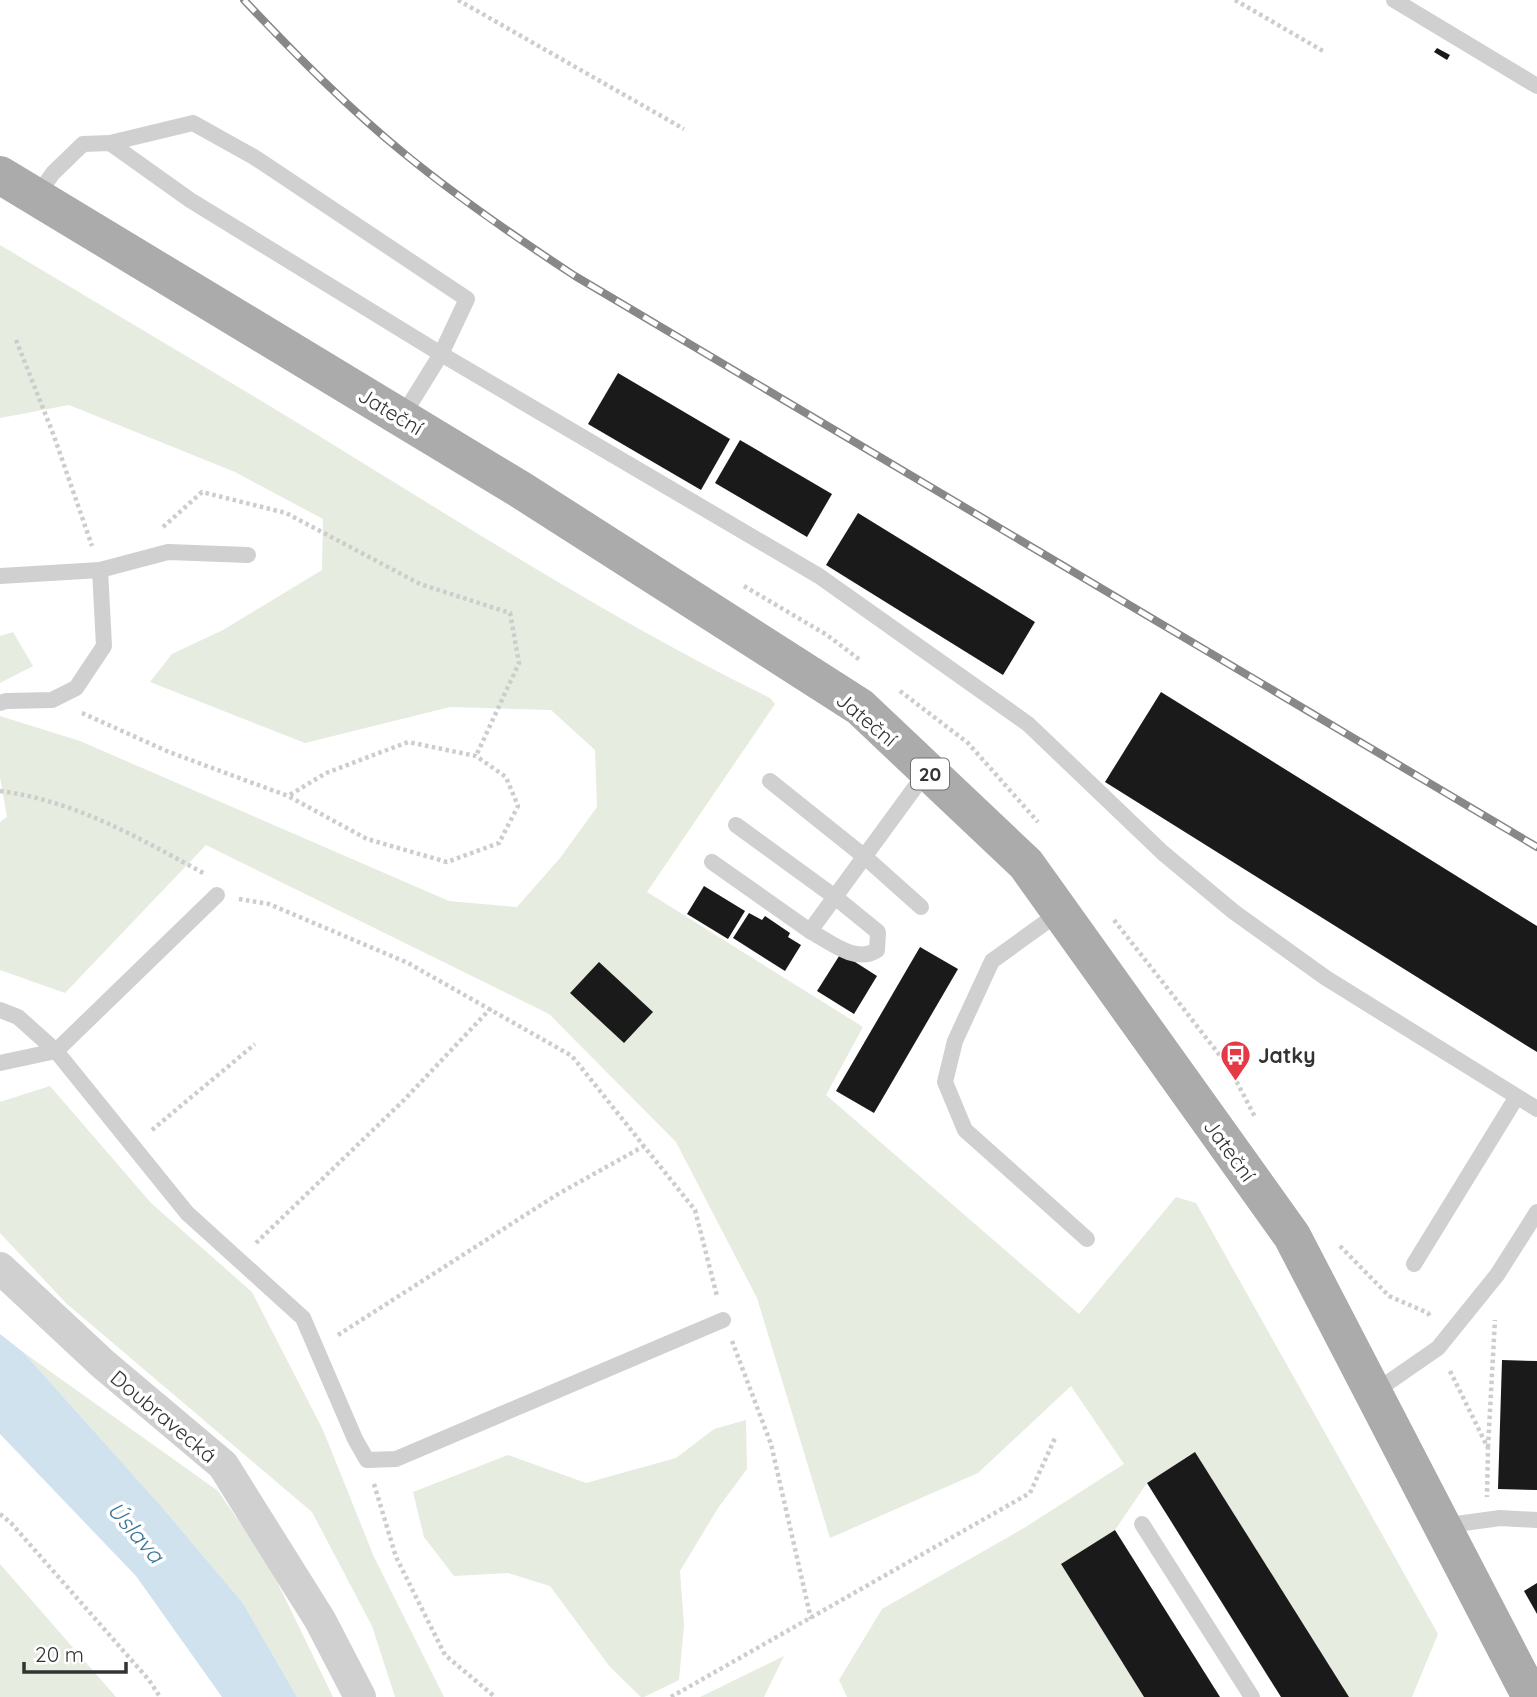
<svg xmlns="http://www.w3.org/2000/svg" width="1537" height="1697" viewBox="0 0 1537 1697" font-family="Quicksand,sans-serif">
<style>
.green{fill:#e6ecdf}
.water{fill:#cfe2ee}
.building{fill:#1a1a1a}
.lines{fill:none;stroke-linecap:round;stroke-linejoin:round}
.path{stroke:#cdcdcd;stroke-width:4.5;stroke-dasharray:3.5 3.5;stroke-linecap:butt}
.lane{stroke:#d0d0d0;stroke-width:16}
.street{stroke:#d0d0d0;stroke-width:32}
.primary{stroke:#ababab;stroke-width:38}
.rail-casing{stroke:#888;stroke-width:8}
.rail{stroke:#fff;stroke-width:5;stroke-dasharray:16;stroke-linecap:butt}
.labels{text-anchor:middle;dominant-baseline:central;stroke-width:7;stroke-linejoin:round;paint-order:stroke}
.shield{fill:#fff;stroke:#707070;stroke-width:2}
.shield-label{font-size:19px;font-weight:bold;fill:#333}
.street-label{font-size:21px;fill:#333;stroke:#fff}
.poi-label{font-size:21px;font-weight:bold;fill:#333;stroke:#fff;text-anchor:start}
.water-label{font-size:23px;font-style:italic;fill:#3f7597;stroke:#fff}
</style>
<rect width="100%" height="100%" fill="#fff"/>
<g class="green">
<path d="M0 245C120 317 240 387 358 460 493 543 627 628 770 698L775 704 647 892 863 1027 826 1095 1079 1314 1176 1197 1196 1203 1438 1634 1412 1697H1349L1195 1453 1147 1483 1115 1530 1061 1564 1144 1697H847L839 1680 882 1609 1024 1528 1124 1464 1071 1386 978 1473 830 1538 757 1298 676 1142 549 1014 206 845 65 993 0 970V822L7 817 0 777V716L80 741 449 901 517 907 560 858 597 807 595 750 551 710 450 707 305 743 150 682 172 654 223 630 322 570 323 519 235 472 69 405 0 418Z"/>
<path d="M13 632 33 666 0 683V636Z"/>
<path d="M50 1086 151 1203 252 1292 323 1430 374 1557 444 1697H395L372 1626 312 1512 67 1304 0 1233V1102Z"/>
<path d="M23 1352 218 1491 268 1563 333 1697H297L243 1603 161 1506Z"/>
<path d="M746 1420 747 1469 718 1508 680 1571 684 1625 679 1680 644 1697H641L610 1667 550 1586 508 1573 454 1576 424 1537 413 1492 508 1455 586 1483 676 1458 714 1429Z"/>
<path d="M0 1564 116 1697H0Z"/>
<path d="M784 1656 764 1697H700Z"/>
</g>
<path class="water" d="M0 1334 23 1352 161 1506 243 1603 297 1697H222L136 1576 0 1434Z"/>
<g class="building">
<path d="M1437 48 1450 55 1447 60 1434 52Z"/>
<path d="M618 373 730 439 701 490 588 424Z"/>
<path d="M740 440 832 494 807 537 715 483Z"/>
<path d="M858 513 1035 622 1003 675 826 565Z"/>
<path d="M1161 692 1537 926V1052L1105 782Z"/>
<path d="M704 886 745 911 728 939 687 914Z"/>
<path d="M749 913 762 920 765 916 790 933 788 937 801 945 785 971 733 938Z"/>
<path d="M920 947 958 969 874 1113 836 1091Z"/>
<path d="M841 953 877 976 854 1014 817 991Z"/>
<path d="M599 962 653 1012 624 1043 570 993Z"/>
<path d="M1502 1360 1537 1361V1490L1498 1489Z"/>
<path d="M1195 1452 1349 1697H1281L1147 1483Z"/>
<path d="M1115 1530 1220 1697H1144L1061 1564Z"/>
<path d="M1537 1583V1614L1524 1591Z"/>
</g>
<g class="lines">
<g class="path">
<path d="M458 0 684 129"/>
<path d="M1235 0 1323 51"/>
<path d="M16 340 54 436 92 546"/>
<path d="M163 527 202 492 286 513 420 584 510 613 519 663 476 756"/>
<path d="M744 586 827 635 860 660"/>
<path d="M900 691 968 743 1038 822"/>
<path d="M82 713 169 752 288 796 367 839 447 862 499 843 518 806 506 777 476 756 408 742 326 773 288 796"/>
<path d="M0 791C76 801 139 838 205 874"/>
<path d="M239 899 269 904 408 963 572 1056 695 1210 717 1296"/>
<path d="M1114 920 1229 1067 1255 1117"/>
<path d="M152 1130 255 1044"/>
<path d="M256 1243 404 1100 491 1008"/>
<path d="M1340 1246 1389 1296 1428 1313 1430 1317"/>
<path d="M338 1335 558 1194 644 1146"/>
<path d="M732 1341 771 1444 811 1619"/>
<path d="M1450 1371 1488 1448 1487 1497"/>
<path d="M1488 1447 1495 1320"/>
<path d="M374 1484 396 1557 445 1655 495 1697"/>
<path d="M0 1514 11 1523 149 1680 160 1697"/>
<path d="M671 1697 1030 1493 1056 1436"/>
</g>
<g class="lane">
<path d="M1394 0 1537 86"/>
<path d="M110 143 193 123 254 157 467 299 441 354 402 417"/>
<path d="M36 197 53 173 83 144 110 143 190 200 441 354 819 576 1028 724 1163 853 1234 912 1326 978 1537 1109"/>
<path d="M0 576 100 570 168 552 248 555"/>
<path d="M0 703 6 701 52 700 76 688 104 646 100 570"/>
<path d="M770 781 865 857 921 907"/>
<path d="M736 825 835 897 878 932 877 950C856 964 830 942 810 931"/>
<path d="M712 862 810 931 927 771"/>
<path d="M1060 912 992 961 955 1041 945 1082 965 1130 1087 1239"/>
<path d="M0 1010 18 1017 56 1051 187 1213 303 1318 355 1439 367 1460 396 1459 723 1320"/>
<path d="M0 1063 56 1051 217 895"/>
<path d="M1414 1264 1516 1098"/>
<path d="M1373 1393 1438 1348 1497 1275 1537 1212"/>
<path d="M1142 1524 1252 1697"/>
<path d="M1442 1526 1500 1518 1537 1520"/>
</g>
<path class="street" d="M0 1268 103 1364 223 1465 320 1620 360 1697"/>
<path class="primary" d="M0 175 521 490 860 707 1026 864 1292 1236 1531 1697"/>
<defs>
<path id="rail" d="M244 0C295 54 348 108 406 155 460 199 517 238 575 276L1537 847"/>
</defs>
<use href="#rail" class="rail-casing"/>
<use href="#rail" class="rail"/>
</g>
<defs>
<symbol id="bus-pin" viewBox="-11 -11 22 30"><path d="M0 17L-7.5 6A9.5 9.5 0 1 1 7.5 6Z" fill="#e63946" stroke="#fff"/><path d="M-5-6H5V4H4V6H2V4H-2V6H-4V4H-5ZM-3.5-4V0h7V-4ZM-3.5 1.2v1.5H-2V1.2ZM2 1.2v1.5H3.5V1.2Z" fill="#fff"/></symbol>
</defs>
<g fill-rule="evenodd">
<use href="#bus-pin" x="1218" y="1038" width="35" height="47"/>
</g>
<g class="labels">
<rect class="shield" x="911" y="758.5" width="38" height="31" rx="5"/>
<g class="shield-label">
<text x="930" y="774">20</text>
</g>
<g class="street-label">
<text transform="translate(391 411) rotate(31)">Jateční</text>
<text transform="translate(867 719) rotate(40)">Jateční</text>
<text transform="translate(1230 1150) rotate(54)">Jateční</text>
<text transform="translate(164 1416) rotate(40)">Doubravecká</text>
</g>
<g class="poi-label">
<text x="1258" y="1055">Jatky</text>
</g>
<g class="water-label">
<text transform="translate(136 1532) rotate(49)">Úslava</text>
</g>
</g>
<path d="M24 1662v10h102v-10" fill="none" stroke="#333333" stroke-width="3.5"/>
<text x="35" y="1662" font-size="21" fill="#333333" stroke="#ffffff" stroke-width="5" paint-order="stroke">20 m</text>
</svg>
